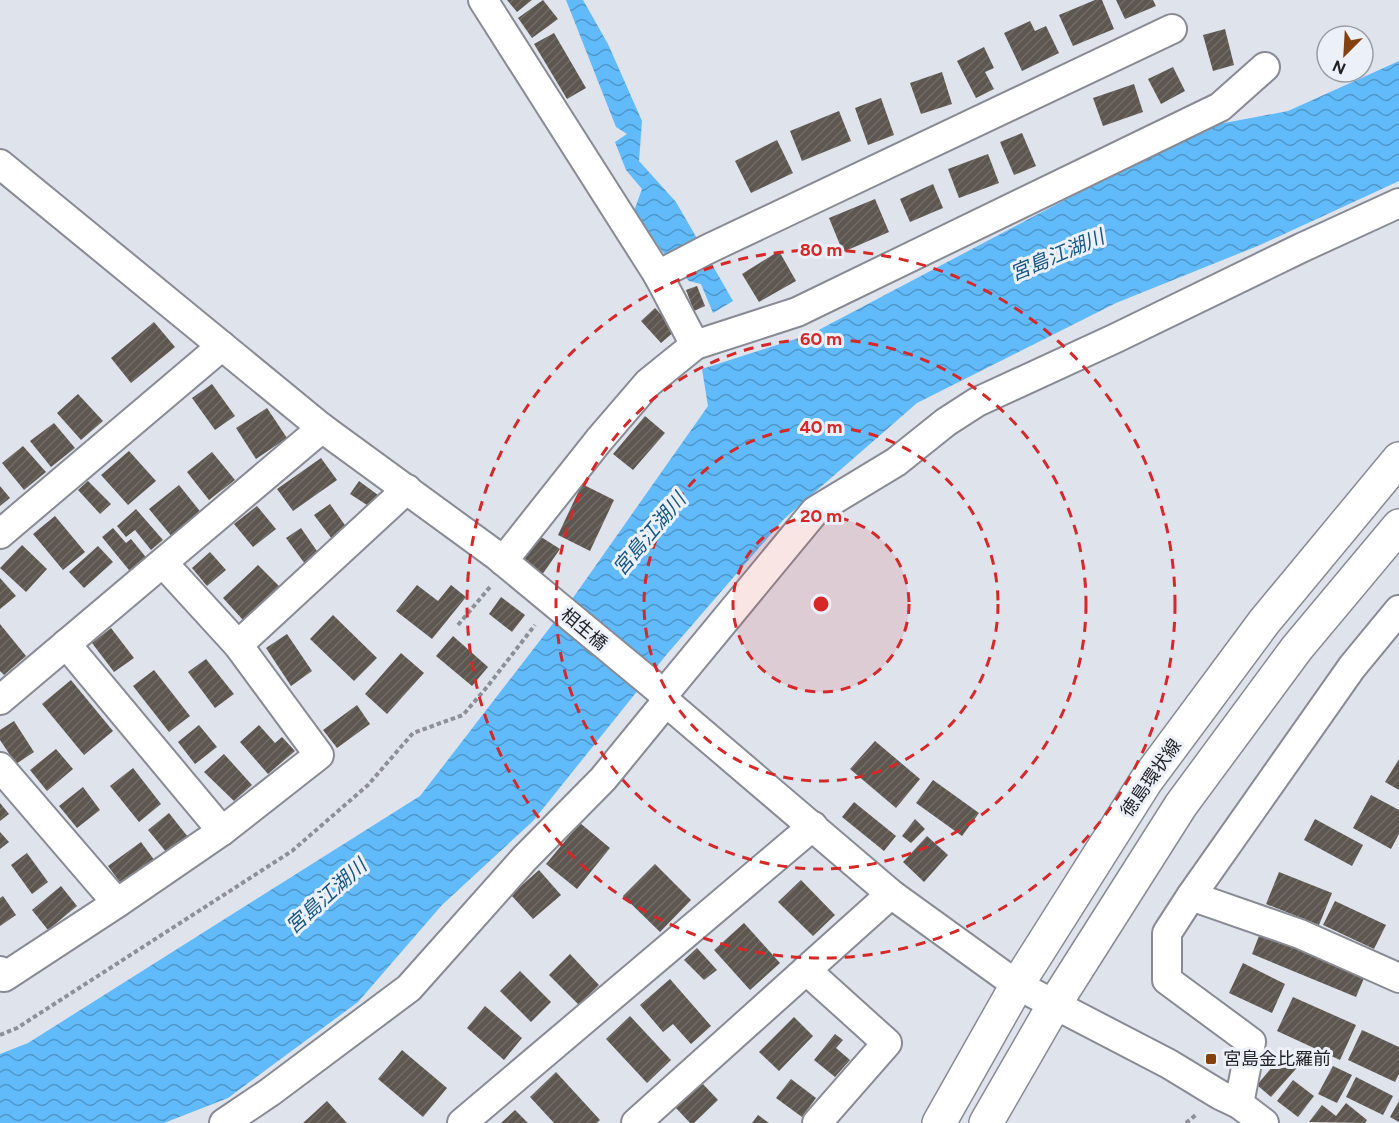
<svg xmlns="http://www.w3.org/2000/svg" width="1399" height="1123" viewBox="0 0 1399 1123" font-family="Figtree,'Noto Sans JP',sans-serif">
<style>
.water{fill:url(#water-waves)}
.building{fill:url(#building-hatch)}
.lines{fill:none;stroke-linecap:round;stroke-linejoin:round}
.minor-casing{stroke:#888b94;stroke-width:32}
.primary-casing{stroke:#888b94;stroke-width:36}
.path{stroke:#8d9096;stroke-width:4;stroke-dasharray:4.5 3;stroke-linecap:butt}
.minor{stroke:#fff;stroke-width:28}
.primary{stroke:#fff;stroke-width:33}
.ring{fill:none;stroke:#d62828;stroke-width:3;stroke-dasharray:10 8}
.poi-dot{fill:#83420d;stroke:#ecf0f9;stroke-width:2}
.labels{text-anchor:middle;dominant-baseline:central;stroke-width:6;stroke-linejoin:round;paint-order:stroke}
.street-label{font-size:18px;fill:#1f2023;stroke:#ecf0f9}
.poi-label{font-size:18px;fill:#1f2023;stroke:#ecf0f9;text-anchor:start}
.water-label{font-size:20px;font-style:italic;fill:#155781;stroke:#ecf0f9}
.centre{fill:#d62828;stroke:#ecf0f9;stroke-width:3}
.ring-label{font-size:18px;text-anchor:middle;font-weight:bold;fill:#d62828;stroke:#ecf0f9;stroke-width:6;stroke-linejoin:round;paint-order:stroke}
</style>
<defs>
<pattern id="water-waves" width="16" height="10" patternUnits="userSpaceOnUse" patternTransform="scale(1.5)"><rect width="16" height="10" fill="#61bafa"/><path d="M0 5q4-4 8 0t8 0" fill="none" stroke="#4f97ca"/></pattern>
<pattern id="building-hatch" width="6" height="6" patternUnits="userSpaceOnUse" patternTransform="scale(1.5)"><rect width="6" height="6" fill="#5d5750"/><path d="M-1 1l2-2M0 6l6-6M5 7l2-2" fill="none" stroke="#706b66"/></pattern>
</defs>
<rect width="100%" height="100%" fill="#dfe3ec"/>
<g class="water">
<path d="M566 0H583L608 44 642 121 639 161 676 202 733 301 713 313 701 284 689 281 662 251 634 211 642 189 626 170 615 142 627 134 616 127Z"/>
<path d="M1399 61V181L1260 245 1116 303 917 403 784 519 667 654 533 821 442 905 358 1002 228 1098 164 1123H0V1054L28 1043 420 796 575 595 708 406 702 369 811 334 1203 127 1288 111Z"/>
</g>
<g class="building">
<path d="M507 0H532L517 12Z"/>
<path d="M543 0 558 19 532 38 518 18Z"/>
<path d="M1095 0H1102L1114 29 1073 46 1059 15Z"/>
<path d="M1116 0H1153L1156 6 1125 19Z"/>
<path d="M1030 21 1035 31 1046 26 1059 53 1022 71 1004 33Z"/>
<path d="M1225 29 1234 65 1213 71 1203 35Z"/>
<path d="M554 33 586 88 567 99 534 44Z"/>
<path d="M984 47 994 68 985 72 994 89 976 98 957 61Z"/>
<path d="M1173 67 1185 91 1161 104 1148 79Z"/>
<path d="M942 72 952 104 921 114 910 83Z"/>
<path d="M1134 84 1143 112 1103 126 1093 98Z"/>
<path d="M881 98 894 135 868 145 855 108Z"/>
<path d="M839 111 851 141 802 161 790 131Z"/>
<path d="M1022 133 1036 166 1014 175 1000 142Z"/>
<path d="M777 140 793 173 751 193 735 161Z"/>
<path d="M988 154 999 183 959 198 948 169Z"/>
<path d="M933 184 943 208 910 222 900 199Z"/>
<path d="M875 199 889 232 843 252 829 218Z"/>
<path d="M779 251 796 281 759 302 742 274Z"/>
<path d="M697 286 705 306 694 311 686 290Z"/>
<path d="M655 308 676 330 661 343 641 321Z"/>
<path d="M154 322 175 347 131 383 111 358Z"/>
<path d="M212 384 235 416 215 430 192 398Z"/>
<path d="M78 394 103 421 81 440 57 413Z"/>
<path d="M267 408 287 438 256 459 236 428Z"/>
<path d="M645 416 665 433 633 470 613 454Z"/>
<path d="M54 423 75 448 51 467 30 441Z"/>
<path d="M23 446 46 472 24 490 2 463Z"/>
<path d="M129 451 156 481 128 505 101 475Z"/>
<path d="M212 452 235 480 209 500 187 472Z"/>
<path d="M321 458 337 480 293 511 277 489Z"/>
<path d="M88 481 111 504 100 514 78 490Z"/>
<path d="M359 481 378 495 370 507 350 494Z"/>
<path d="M582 484 614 500 590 551 558 535Z"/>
<path d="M179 485 203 515 173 538 149 509Z"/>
<path d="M0 486 10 498 0 506Z"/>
<path d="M330 504 347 528 332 539 314 515Z"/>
<path d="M257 506 276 529 253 547 234 524Z"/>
<path d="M136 509 163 540 151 550 135 530 126 537 117 526Z"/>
<path d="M55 516 85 552 63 570 33 534Z"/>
<path d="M113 528 126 543 131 539 149 561 133 575 102 537Z"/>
<path d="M301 528 319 554 305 564 286 538Z"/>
<path d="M538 535 560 549 542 575 520 561Z"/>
<path d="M22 545 47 569 26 592 0 568Z"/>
<path d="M98 546 113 562 84 588 69 572Z"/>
<path d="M210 552 226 570 207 586 192 568Z"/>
<path d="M258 565 279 586 243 620 223 598Z"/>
<path d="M0 578 16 596 0 609Z"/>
<path d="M417 585 438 601 451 585 466 597 432 639 396 611Z"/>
<path d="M501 597 525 615 512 632 489 614Z"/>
<path d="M333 615 377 658 354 681 310 639Z"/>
<path d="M0 624 26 656 4 675 0 671Z"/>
<path d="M111 628 134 658 114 672 92 643Z"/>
<path d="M287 634 312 671 291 686 266 648Z"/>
<path d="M453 636 488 667 472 686 436 656Z"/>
<path d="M401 653 424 673 387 714 365 694Z"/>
<path d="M206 659 234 694 215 708 188 672Z"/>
<path d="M154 670 190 716 169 732 133 686Z"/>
<path d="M71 680 113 731 84 755 42 704Z"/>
<path d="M357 705 370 724 337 748 323 730Z"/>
<path d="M14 721 34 752 16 764 0 740V730Z"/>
<path d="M199 725 217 747 195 764 178 742Z"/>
<path d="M259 725 275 743 282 737 295 751 268 774 240 742Z"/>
<path d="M875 741 920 779 896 808 850 769Z"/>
<path d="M56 749 73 769 47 791 30 770Z"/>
<path d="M224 754 252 785 234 801 204 772Z"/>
<path d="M1399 759V790L1385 782Z"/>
<path d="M133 768 161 804 139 822 110 786Z"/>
<path d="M933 780 979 813 962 836 916 803Z"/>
<path d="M83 787 100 810 77 828 59 806Z"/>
<path d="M1371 795 1399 810V834L1391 849 1353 828Z"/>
<path d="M854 802 896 836 884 851 842 817Z"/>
<path d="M0 803 9 814 0 821Z"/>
<path d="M169 813 188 837 167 853 148 830Z"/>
<path d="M915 819 925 829 911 843 902 836Z"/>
<path d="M1315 819 1363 845 1352 866 1304 840Z"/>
<path d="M580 823 610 848 577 889 546 864Z"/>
<path d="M0 832 9 842 0 849Z"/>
<path d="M927 836 948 855 924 882 903 862Z"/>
<path d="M141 842 155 861 122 885 108 866Z"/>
<path d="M27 853 48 882 32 894 11 865Z"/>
<path d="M655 864 691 900 660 932 623 896Z"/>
<path d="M539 870 561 895 533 919 511 895Z"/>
<path d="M1279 872 1332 893 1319 925 1266 904Z"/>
<path d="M801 880 835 915 813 936 778 902Z"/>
<path d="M61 886 77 906 48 930 32 910Z"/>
<path d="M3 896 16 915 0 926V898Z"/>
<path d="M1335 901 1386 925 1374 949 1323 925Z"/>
<path d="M744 923 780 963 750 990 714 950Z"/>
<path d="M1262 928 1367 971 1356 997 1252 954Z"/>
<path d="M697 948 717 970 704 980 684 960Z"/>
<path d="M570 954 599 985 579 1005 549 975Z"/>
<path d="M1243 963 1285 984 1272 1013 1229 993Z"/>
<path d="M520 971 551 1002 531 1022 500 991Z"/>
<path d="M670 979 711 1026 691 1044 673 1024 663 1032 640 1005Z"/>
<path d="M1293 997 1356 1025 1340 1060 1277 1031Z"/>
<path d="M485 1006 522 1038 504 1060 467 1028Z"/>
<path d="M630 1016 671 1060 647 1083 606 1039Z"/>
<path d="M794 1017 813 1036 779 1071 759 1052Z"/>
<path d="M1362 1030 1399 1047V1074L1395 1082 1348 1060Z"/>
<path d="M835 1034 843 1040 836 1048 850 1060 835 1077 814 1060Z"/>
<path d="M1288 1048 1303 1061 1271 1097 1257 1085Z"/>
<path d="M402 1050 447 1088 423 1117 378 1079Z"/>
<path d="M1333 1066 1352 1075 1337 1103 1318 1094Z"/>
<path d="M556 1072 600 1120 597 1123H554L530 1097Z"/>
<path d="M1356 1077 1393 1096 1383 1115 1346 1097Z"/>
<path d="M791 1079 816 1098 802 1117 776 1098Z"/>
<path d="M1293 1080 1314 1096 1298 1117 1277 1101Z"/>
<path d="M702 1083 718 1100 694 1123H690L676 1108Z"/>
<path d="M327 1101 347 1123H303Z"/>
<path d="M1399 1101V1122L1390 1117Z"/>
<path d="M1346 1103 1367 1120 1365 1123 1309 1122 1322 1105 1336 1116Z"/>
<path d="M515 1110 528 1123H501Z"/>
<path d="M758 1115 769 1123H752Z"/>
</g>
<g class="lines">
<defs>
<g id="minor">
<path d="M483 0 658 275 695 345 648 383 599 440 503 561"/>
<path d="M0 164 322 428 496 555 664 694 666 702 891 894 1017 985 1169 1064 1220 1095 1239 1104 1264 1123"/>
<path d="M658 275 708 249 1172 29"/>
<path d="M695 345 797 312 1220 107 1265 67"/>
<path d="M0 534 222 346"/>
<path d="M66 644 222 831"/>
<path d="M238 645 407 489"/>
<path d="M664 694 815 511 896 462 946 422 977 402 1116 338 1301 248 1399 203"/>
<path d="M0 700 322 428"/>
<path d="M0 767 117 903"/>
<path d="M1191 896 1352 667 1399 610"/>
<path d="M806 970 887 1043 817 1123"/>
<path d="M0 971 4 977 117 903 222 831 319 755 238 645 163 563"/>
<path d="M1239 1104 1251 1042 1167 980V933L1191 896 1300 934 1399 978"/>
<path d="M224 1123 270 1092 409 988 524 859 603 779 666 702"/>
<path d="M462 1123 813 826"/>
<path d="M636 1123 891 894"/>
</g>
<g id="primary">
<path d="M939 1123 1017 985 1146 781 1264 622 1399 459"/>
<path d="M986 1123 1054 1005 1181 805 1297 648 1399 526"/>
</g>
</defs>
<use href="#minor" class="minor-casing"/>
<use href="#primary" class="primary-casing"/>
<g class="path">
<path d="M458 625 490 587"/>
<path d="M0 1035 17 1028 292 851 368 785 413 733 463 715 487 687 535 625"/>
<path d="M1186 1123 1197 1114"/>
</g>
<use href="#minor" class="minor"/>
<use href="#primary" class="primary"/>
</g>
<circle cx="821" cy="604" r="88" fill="#d62828" fill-opacity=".12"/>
<g class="ring">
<circle cx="821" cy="604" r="88"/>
<circle cx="821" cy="604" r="177"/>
<circle cx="821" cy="604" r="265"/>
<circle cx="821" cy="604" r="354"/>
</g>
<rect class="poi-dot" x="1205" y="1053" width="12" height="12" rx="3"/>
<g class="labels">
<g class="street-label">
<text transform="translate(584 629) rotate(40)">相生橋</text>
<text transform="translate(1151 778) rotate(-55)">徳島環状線</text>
</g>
<g class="poi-label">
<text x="1223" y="1059">宮島金比羅前</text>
</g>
<g class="water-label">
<text transform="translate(1057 255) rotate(-23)">宮島江湖川</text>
<text transform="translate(649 534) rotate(-50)">宮島江湖川</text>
<text transform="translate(326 896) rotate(-42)">宮島江湖川</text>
</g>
</g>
<circle cx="821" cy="604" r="9" class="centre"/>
<g class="ring-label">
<text x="821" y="256">80 m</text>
<text x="821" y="345">60 m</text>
<text x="821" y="433">40 m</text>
<text x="821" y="522">20 m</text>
</g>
<g transform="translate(1345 54) rotate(204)"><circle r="28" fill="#ecf0f9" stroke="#9a9da3" stroke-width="1.5"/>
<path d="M0-4.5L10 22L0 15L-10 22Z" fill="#83420d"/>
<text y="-9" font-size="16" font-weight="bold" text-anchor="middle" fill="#1f2023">N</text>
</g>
</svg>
